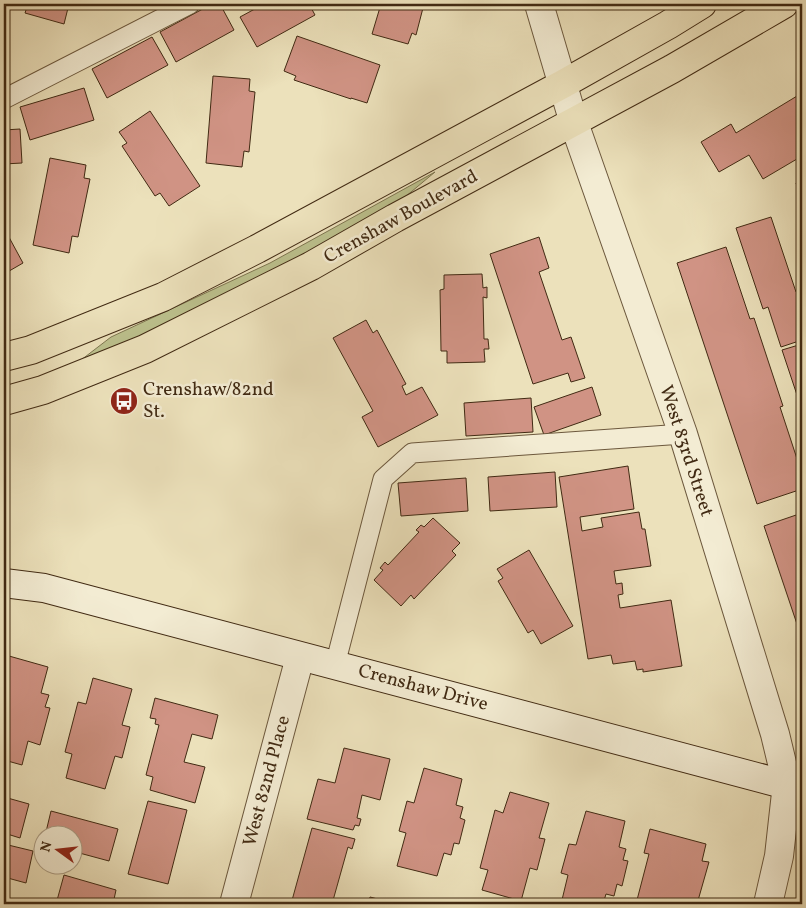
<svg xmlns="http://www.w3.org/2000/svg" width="806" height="908" viewBox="0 0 806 908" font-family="Vollkorn,serif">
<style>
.grass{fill:#bcc18d;stroke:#7e7650}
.building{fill:#d09384;stroke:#412a13}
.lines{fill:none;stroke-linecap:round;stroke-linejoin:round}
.lane-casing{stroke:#6c583d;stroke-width:21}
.street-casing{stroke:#6c583d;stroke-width:30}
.secondary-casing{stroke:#412a13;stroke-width:30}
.primary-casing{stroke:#412a13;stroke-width:30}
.lane{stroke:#f3ecd3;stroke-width:19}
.street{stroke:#f3ecd3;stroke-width:28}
.secondary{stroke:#f3ecd3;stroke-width:28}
.primary{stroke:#ece1bb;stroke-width:28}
.labels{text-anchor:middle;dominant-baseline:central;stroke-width:5;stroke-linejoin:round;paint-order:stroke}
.street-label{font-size:19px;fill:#412a13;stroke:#f3ecd3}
.poi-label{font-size:19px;fill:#412a13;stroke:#f3ecd3;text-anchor:start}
</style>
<rect width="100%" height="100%" fill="#ece1bb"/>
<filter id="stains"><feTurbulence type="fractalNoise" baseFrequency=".004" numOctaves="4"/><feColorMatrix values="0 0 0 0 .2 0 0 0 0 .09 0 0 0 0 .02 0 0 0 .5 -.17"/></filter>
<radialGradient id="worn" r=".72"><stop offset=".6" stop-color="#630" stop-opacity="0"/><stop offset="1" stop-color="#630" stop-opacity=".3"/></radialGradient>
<path class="grass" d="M435 172 381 217 274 275 68 370 111 337 270 263Z"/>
<g class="building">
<path d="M28 4H69L64 24 25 13Z"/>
<path d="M212 4H220L234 30 176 62 160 32Z"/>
<path d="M264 4H309L315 15 257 47 240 17Z"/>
<path d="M381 4H424L416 35 412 33 408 44 372 34Z"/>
<path d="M297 36 380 65 367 103 351 98V99L294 80 296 76 284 71Z"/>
<path d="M152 37 168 65 107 98 92 69Z"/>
<path d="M213 76 250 79 249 91 255 92 249 152 244 151 242 167 206 163Z"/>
<path d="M84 88 94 120 30 140 20 107Z"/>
<path d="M802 93V156L763 179 749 155 719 172 701 142 731 124 736 133Z"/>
<path d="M150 111 200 186 169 206 160 193 155 196 122 146 127 143 119 132Z"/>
<path d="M20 129 22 163 4 164V130Z"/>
<path d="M50 158 86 165 84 178 90 179 78 237 72 236 69 253 33 245Z"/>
<path d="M802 181V202L796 183Z"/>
<path d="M771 217 796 292 800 290 802 296V340L781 347 768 307 763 309 736 228Z"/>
<path d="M4 228 23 263 4 274Z"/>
<path d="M539 237 549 268 539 272 562 340 571 337 585 378 571 382 568 373 533 384 490 254Z"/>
<path d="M726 247 750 319 754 318 783 406 780 407 802 474V489L757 504 677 263Z"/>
<path d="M482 274 483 288 487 287V298L483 297 484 339H488L489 349H484L485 362 447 363V351H441L440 290 444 289V275Z"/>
<path d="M366 320 373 333 377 330 406 384 402 386 406 395 422 387 438 415 378 447 362 417 373 411 333 338Z"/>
<path d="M802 344V410L782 350Z"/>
<path d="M592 387 601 415 544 435 534 407Z"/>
<path d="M531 398 533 432 466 436 464 403Z"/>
<path d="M628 466 634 509 580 517 582 531 603 527 601 518 639 512 642 529H645L651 566 614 571 616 584 622 583 623 594 618 595 620 608 671 600 682 666 643 672V669L637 670 635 661 613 664 611 655 588 659 559 477Z"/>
<path d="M555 472 557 507 490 511 488 477Z"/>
<path d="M466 478 468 511 401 516 398 483Z"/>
<path d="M802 513V639L764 526Z"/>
<path d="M433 518 460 543 452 551 456 555 414 599 411 595 401 606 374 580 383 570 380 568 385 562 388 565 419 532 416 530 421 525 424 527Z"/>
<path d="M529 550 573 626 541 644 533 630 528 633 498 581 503 578 497 569Z"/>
<path d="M9 656 48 667 41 693 49 695 45 707 50 708 40 745 28 741 22 765 4 760V675Z"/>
<path d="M93 678 132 689 122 725 130 727 122 758 115 756 105 789 66 778 72 754 65 752 78 702 86 704Z"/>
<path d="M155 698 218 715 212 739 192 734 184 762 205 767 195 803 150 790 153 777 146 775 159 725 155 724 156 719 150 718Z"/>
<path d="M344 748 390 759 380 800 362 795 357 818 361 819 359 826 355 825 353 830 307 819 318 779 335 783Z"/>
<path d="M424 768 462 779 456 805 463 807 460 818 465 820 459 844 454 843 451 855 444 853 437 876 397 866 406 833 399 831 407 801 414 803Z"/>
<path d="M510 792 549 803 539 838 545 839 537 870 530 868 521 901 482 890 488 870 480 868 495 810 503 813Z"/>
<path d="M4 797 29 804 20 838 4 833Z"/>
<path d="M148 801 187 810 168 884 128 874Z"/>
<path d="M51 811 118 829 109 861 72 851V836H45Z"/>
<path d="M586 811 625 821 619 847 626 849 623 860 628 861 622 886 617 884 614 896 606 894 603 904H561L568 875 561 873 569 844 576 845Z"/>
<path d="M312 828 355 839 352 849 348 847 332 904H291Z"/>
<path d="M650 829 706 844 702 861 709 862 697 904H652L637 900 649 854 644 853Z"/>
<path d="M4 844 33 851 26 883 4 877Z"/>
<path d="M64 875 116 890 113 904H56Z"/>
<path d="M370 897 397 904H368Z"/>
</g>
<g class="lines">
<defs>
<g id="lane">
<path d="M4 99 190 4"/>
<path d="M335 665 383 479 412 453 683 434"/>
</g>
<g id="street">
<path d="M539 4 574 123 683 434 775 734 787 784 779 856 768 904"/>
<path d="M234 904 300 657"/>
</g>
<path id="secondary" d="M4 583 44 588 802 789"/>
<g id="primary">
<path d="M4 357 31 350 163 297 257 249 563 84 668 25 702 4"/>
<path d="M4 401 43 390 145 349 311 266 395 218 672 69 784 4"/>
</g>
</defs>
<use href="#lane" class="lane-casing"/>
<use href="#street" class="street-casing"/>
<use href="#secondary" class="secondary-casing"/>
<use href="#primary" class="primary-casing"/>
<use href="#lane" class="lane"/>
<use href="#street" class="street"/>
<use href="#secondary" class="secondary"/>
<use href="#primary" class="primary"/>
</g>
<defs>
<symbol id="bus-disc" viewBox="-11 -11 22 22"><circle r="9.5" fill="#8f2418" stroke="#f3ecd3"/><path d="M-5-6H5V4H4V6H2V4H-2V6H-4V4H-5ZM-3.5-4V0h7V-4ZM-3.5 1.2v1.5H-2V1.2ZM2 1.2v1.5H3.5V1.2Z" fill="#fff"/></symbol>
</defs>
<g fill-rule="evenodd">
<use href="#bus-disc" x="108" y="385" width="32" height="32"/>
</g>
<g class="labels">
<g class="street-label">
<text transform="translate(401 217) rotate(-29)">Crenshaw Boulevard</text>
<text transform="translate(686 451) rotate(72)">West 83rd Street</text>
<text transform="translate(423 688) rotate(15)">Crenshaw Drive</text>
<text transform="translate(267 781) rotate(-75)">West 82nd Place</text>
</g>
<g class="poi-label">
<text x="143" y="390">Crenshaw/82nd<tspan x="143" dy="22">St.</tspan></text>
</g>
</g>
<rect width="806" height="908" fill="none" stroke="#ece1bb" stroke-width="20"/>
<rect x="5" y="5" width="796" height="898" fill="none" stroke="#412a13" stroke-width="2.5"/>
<rect x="10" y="10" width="786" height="888" fill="none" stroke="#412a13"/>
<g transform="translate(58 850) rotate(285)"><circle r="24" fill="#f3ecd3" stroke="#ac9e86"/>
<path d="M0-4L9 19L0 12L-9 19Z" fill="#8f2418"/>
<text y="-8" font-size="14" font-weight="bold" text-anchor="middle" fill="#412a13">N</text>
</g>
<rect width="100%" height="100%" filter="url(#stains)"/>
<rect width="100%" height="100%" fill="url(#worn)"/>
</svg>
